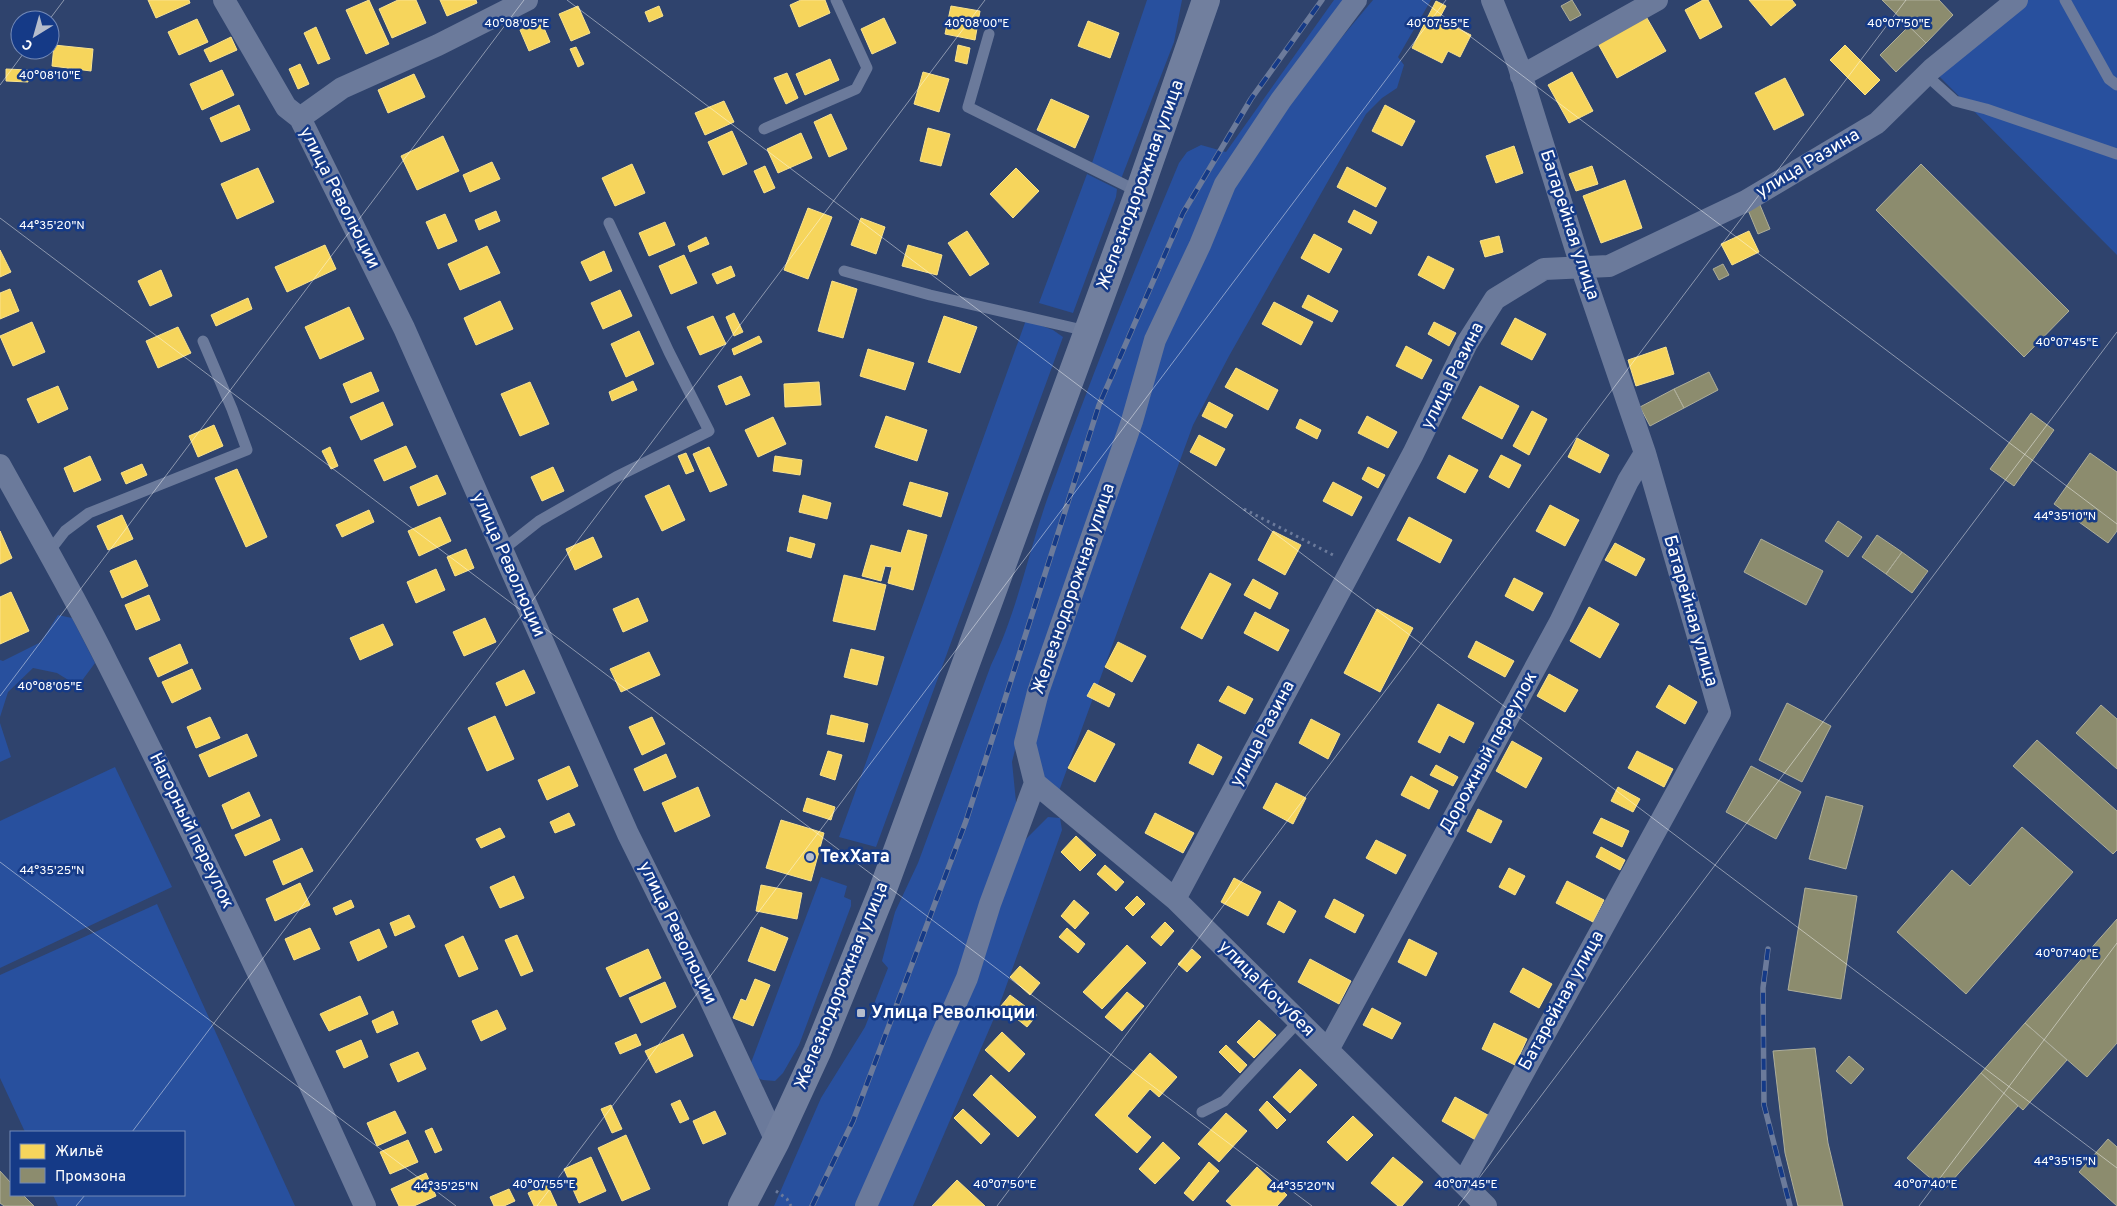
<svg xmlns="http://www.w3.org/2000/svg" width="2117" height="1206" font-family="Overpass,sans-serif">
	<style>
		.green { fill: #28509e }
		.homes { fill: #f6d55c; stroke: #f9e28d }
		.industry { fill: #8c8c6e; stroke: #aeae9a }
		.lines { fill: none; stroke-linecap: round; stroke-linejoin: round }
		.path { stroke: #6b7a9b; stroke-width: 3; stroke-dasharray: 2.5 4; stroke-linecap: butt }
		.lane { stroke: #6b7a9b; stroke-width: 11 }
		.street { stroke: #6b7a9b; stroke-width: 22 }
		.secondary { stroke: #717f9e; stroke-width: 28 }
		.rail-casing { stroke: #6c7b9b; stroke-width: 5.5 }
		.rail { stroke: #153a87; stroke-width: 4; stroke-dasharray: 11; stroke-linecap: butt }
		.ticks { fill: none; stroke: #fff; stroke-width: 1; stroke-opacity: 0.45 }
		.poi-dot { fill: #b6bdcc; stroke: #153a87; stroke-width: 2 }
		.labels { text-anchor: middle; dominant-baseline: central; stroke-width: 5; stroke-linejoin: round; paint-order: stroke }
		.street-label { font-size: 18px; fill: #fff; stroke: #153a87 }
		.poi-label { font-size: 18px; font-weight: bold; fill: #fff; stroke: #153a87; text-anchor: start }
		.ticks-label { font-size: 12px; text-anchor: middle; fill: #fff; stroke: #153a87; stroke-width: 5; stroke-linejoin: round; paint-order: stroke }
	</style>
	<rect width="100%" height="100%" fill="#2f436d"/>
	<path class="green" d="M1147,0H1182L1174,42L1121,179L1092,163Z
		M1334,0H1349L1224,184L1019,733L1012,762L1017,812L953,995L861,1206H774L821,1098L865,1027L888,968L882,961L895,912L918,863L991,665C1017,613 1029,549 1049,494C1089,382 1133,273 1179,163L1187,152L1201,145L1226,152Z
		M1373,0H1431L1398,57L1404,65L1397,88L1382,98L1366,114L1229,356L1193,425L1059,791L1043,776L1032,745L1151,366L1228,193L1311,74Z
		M2017,0H2117V255L1932,69Z
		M1087,174L1117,189L1116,197L1073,313L1039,303Z
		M1026,320L1053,330L1063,337L876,847L839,837Z
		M58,615L72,618L95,663L78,686L57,673L33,668L8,692L0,717V660L3,661L41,642Z
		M0,723L11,757L0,762Z
		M115,767L172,887L0,968V821Z
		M1048,817L1060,818L1062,830L998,1009L913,1206H873L1021,844Z
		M821,877L847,886L844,897L851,900V906L799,1045L783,1073L775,1081L763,1080L754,1077L749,1068Z
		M157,904L295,1206H58L53,1195H184V1132H25L0,1078V975Z"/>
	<path class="homes" d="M148,0H189L190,3L156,18Z
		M369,0L389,44L366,54L346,10Z
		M398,0H416L426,23L392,38L379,9Z
		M440,0H476L477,3L447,16Z
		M801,0H825L830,13L799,27L790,5Z
		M1703,0H1708L1722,27L1700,39L1685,10Z
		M1749,0H1792L1796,5L1771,26Z
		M1436,1L1446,6L1439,19L1471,35L1460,57L1448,51L1442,63L1412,48Z
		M578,6L590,33L571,41L559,14Z
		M659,6L663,16L649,22L645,12Z
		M951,6L980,11L975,40L945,34Z
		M1644,13L1666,51L1617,78L1596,40Z
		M884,18L896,43L872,54L861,29Z
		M197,19L208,42L179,55L168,32Z
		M541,21L550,42L529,51L520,30Z
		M1088,21L1119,33L1110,58L1078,46Z
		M316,27L330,59L318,64L304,33Z
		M231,37L237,50L210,62L204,50Z
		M54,45L93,49L91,71L52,66Z
		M958,45L970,48L967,64L955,61Z
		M1845,45L1880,80L1865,95L1830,60Z
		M576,47L584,64L578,67L570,49Z
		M830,59L839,80L805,95L796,74Z
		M300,64L309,84L298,89L289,69Z
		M6,69L28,70V82L6,81Z
		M222,70L234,95L202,110L190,84Z
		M923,72L949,79L939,112L914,104Z
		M1572,72L1593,111L1569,123L1548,85Z
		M787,73L798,98L786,104L774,78Z
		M414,74L425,97L388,113L378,90Z
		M1785,78L1804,115L1774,130L1755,93Z
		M1051,99L1089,116L1075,148L1037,130Z
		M724,101L734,122L705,135L695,113Z
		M239,105L250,130L221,142L210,118Z
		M1385,105L1415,121L1402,146L1372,131Z
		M831,114L847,149L829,157L814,122Z
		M928,128L950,134L941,166L920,161Z
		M732,131L747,164L723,175L708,142Z
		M801,133L812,158L778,173L767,149Z
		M443,136L459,171L417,190L401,156Z
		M1514,146L1523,173L1496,183L1486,156Z
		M492,162L500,179L470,192L463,175Z
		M632,164L645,193L615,206L602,178Z
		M765,166L775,188L764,193L754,171Z
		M1592,166L1598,184L1576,191L1569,174Z
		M1347,167L1386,188L1376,207L1337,187Z
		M258,168L274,202L237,219L221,184Z
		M1016,168L1039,191L1013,218L990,194Z
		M1625,180L1642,228L1601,243L1583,196Z
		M808,208L832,217L808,279L784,270Z
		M1354,210L1377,222L1371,234L1348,222Z
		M496,211L500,221L479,230L475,220Z
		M445,214L457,241L438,249L426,222Z
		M861,218L885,227L876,254L851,245Z
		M665,222L675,245L649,256L639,233Z
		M967,231L989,264L970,276L948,243Z
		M1749,231L1759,252L1732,265L1721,244Z
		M1314,234L1342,249L1329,273L1301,258Z
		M1499,236L1503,252L1485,257L1480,241Z
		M706,237L709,244L690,252L688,246Z
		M325,245L336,269L287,292L275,267Z
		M908,245L942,255L937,275L902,266Z
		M487,246L500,273L460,290L448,264Z
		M0,250L11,272L0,277Z
		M604,251L612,271L590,281L581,262Z
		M684,255L697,283L671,294L659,266Z
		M1428,256L1454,269L1444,289L1418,275Z
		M731,266L735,276L717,284L712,274Z
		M161,270L172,296L150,306L138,281Z
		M832,281L857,289L843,338L818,331Z
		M10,289L19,311L0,319V293Z
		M620,290L632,316L603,329L591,303Z
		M1308,295L1338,311L1332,322L1302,307Z
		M248,298L252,309L216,326L211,315Z
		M500,301L513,329L476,345L464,318Z
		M1274,302L1313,322L1301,345L1262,324Z
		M349,307L364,339L320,359L305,327Z
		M734,313L743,332L734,336L726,317Z
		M713,316L726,344L700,355L687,327Z
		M944,316L977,327L960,373L928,362Z
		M1515,318L1546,334L1532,360L1501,344Z
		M32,322L45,352L13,366L0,336Z
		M1434,322L1456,333L1449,346L1428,334Z
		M178,327L191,353L158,368L146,341Z
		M639,331L654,364L626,377L611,344Z
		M759,336L762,342L734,355L732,349Z
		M1406,346L1432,360L1422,379L1396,366Z
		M1666,347L1674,374L1636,386L1628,360Z
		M868,349L914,363L905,390L860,376Z
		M1236,368L1278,390L1268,410L1225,387Z
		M371,372L379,391L351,403L343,384Z
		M741,376L750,395L726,405L718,386Z
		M633,381L637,390L612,401L609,392Z
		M530,382L549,424L520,436L501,394Z
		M819,382L821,405L785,407L784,384Z
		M58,386L68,409L38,423L27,399Z
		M1480,386L1519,406L1502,439L1462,418Z
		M383,402L393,425L361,440L350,417Z
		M1209,402L1233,415L1226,428L1202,416Z
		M1532,411L1547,419L1529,455L1513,446Z
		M886,416L927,430L917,461L875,447Z
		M1367,416L1397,432L1388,448L1358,433Z
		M773,417L786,444L758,457L745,430Z
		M1300,419L1321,430L1317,439L1296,428Z
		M214,425L223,446L198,457L189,436Z
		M1199,435L1225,449L1216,466L1190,452Z
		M1577,438L1609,455L1600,473L1568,457Z
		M406,446L416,467L384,481L374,460Z
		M330,447L338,466L331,469L322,451Z
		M709,447L727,485L710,492L693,454Z
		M686,453L694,471L686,474L678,456Z
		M1449,455L1478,470L1465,493L1437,478Z
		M1501,455L1521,465L1509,488L1489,477Z
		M90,456L101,480L74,492L64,468Z
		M775,456L802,460L800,475L773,471Z
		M142,464L147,475L126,484L121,473Z
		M553,467L564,491L542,501L531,477Z
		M1368,467L1385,475L1378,488L1362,479Z
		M237,469L267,537L246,547L215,478Z
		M437,475L446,494L418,506L410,487Z
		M910,482L948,493L941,517L903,505Z
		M1333,482L1362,497L1352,516L1323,501Z
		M669,485L685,520L662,531L645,496Z
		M803,495L831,503L827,519L799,512Z
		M1550,505L1579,520L1565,546L1536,531Z
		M369,510L374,522L342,537L336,525Z
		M122,515L133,539L108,550L97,526Z
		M440,517L451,541L419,556L408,531Z
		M1409,517L1452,540L1440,563L1397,540Z
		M908,530L927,535L913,590L888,583L892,567L885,566L881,581L862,576L871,545L901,553Z
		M0,531L12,558L0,564Z
		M1273,531L1301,545L1285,575L1258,560Z
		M593,537L602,557L575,570L566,549Z
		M790,537L815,544L811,558L787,551Z
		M1615,543L1645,559L1636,576L1605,560Z
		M466,549L474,568L455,576L447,557Z
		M136,560L148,586L122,598L110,571Z
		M436,569L445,590L416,603L407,582Z
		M1210,573L1231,584L1202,639L1181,628Z
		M844,575L886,585L875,630L833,621Z
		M1514,578L1543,593L1533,611L1505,596Z
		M1253,579L1278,593L1270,609L1244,595Z
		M11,592L29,631L0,644V597Z
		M149,595L160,620L136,630L125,605Z
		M638,598L648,621L623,632L613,609Z
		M1589,607L1619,624L1600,658L1570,641Z
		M1377,609L1413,628L1380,692L1344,673Z
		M1255,612L1289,630L1278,651L1244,633Z
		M485,618L496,642L464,656L453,632Z
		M383,624L393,645L360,660L350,638Z
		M1476,641L1514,661L1505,677L1468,657Z
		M1118,642L1146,656L1132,682L1105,667Z
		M180,644L188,663L158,677L149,658Z
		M851,649L884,657L877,685L844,677Z
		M649,652L660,675L621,692L610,669Z
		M192,669L201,689L172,703L162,682Z
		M524,670L535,693L506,706L496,683Z
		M1549,674L1578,690L1565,712L1537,696Z
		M1094,683L1115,694L1109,707L1087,696Z
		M1669,685L1697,702L1685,724L1656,707Z
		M1228,686L1253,699L1245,714L1219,701Z
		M1438,704L1474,723L1464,743L1449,735L1440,753L1418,742Z
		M831,715L868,724L864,742L827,734Z
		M495,716L514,759L487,771L468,728Z
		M210,717L220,738L196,748L187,727Z
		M652,717L665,744L642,755L629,727Z
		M1311,719L1340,734L1328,759L1299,743Z
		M1088,730L1115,744L1095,782L1068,768Z
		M247,734L257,756L209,777L199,755Z
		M1512,741L1542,758L1526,788L1496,771Z
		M1198,744L1222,757L1213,775L1189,763Z
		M828,751L842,755L835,780L820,775Z
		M1637,751L1673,769L1664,787L1628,768Z
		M666,754L676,777L644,791L634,769Z
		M1436,765L1458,777L1453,786L1430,775Z
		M569,766L578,786L547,800L538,780Z
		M1411,776L1438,791L1429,809L1401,795Z
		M1276,783L1306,798L1293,824L1263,808Z
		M698,787L710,816L675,832L662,803Z
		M1618,787L1640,799L1633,812L1611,801Z
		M249,792L260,816L232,829L222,805Z
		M807,798L835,807L831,820L803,811Z
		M1478,809L1502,821L1491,843L1467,831Z
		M569,813L575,825L555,833L550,822Z
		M1155,813L1194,833L1183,853L1145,833Z
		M1601,818L1629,831L1622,847L1593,833Z
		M271,819L280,840L245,856L235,835Z
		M781,820L824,833L811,881L766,868Z
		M500,828L505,837L481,848L476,839Z
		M1076,836L1096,855L1080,871L1061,852Z
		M1376,840L1406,855L1396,874L1366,858Z
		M1601,847L1625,860L1620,870L1596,857Z
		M302,848L313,871L283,885L273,861Z
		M1105,865L1124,882L1116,891L1097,874Z
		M1509,868L1525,876L1515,895L1499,887Z
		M514,876L524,898L500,908L490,887Z
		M1234,878L1261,892L1248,916L1221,902Z
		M1567,881L1604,900L1593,922L1556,903Z
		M300,883L310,905L275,921L266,899Z
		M761,885L802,893L797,919L756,911Z
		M1137,896L1145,904L1133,916L1125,908Z
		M1334,899L1364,915L1355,933L1325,917Z
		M351,900L354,907L336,915L333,908Z
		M1074,900L1089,913L1075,929L1061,916Z
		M1279,901L1296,911L1284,933L1267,924Z
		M409,915L415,927L395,936L390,923Z
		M1165,922L1174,931L1161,946L1151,937Z
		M761,927L788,938L775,971L748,961Z
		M310,928L320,949L294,960L285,939Z
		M1067,928L1085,944L1078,953L1059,937Z
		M379,929L387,947L358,961L350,942Z
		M517,935L533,971L521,976L505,940Z
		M463,936L478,969L459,977L445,945Z
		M1409,939L1437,953L1426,976L1398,962Z
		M1127,945L1146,963L1102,1009L1083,992Z
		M648,949L661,978L620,997L606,968Z
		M1192,949L1201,957L1187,972L1178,964Z
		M1310,959L1351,981L1339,1004L1298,982Z
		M1020,966L1040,983L1030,995L1010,977Z
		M1523,968L1552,984L1539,1008L1510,992Z
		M755,979L770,985L753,1026L733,1018L741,999L746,1001Z
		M665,982L676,1007L641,1023L629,998Z
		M1127,992L1144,1006L1122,1031L1105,1017Z
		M1010,995L1037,1015L1027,1027L1001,1006Z
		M360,996L368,1014L329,1031L320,1014Z
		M1372,1008L1401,1023L1392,1039L1363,1025Z
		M497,1010L506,1029L481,1041L472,1021Z
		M393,1011L398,1024L377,1033L372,1021Z
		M1259,1020L1276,1035L1254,1058L1237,1042Z
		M1494,1023L1527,1039L1515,1065L1482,1049Z
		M1002,1032L1025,1054L1009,1072L985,1050Z
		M636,1034L641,1045L620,1054L615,1043Z
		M683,1034L693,1056L656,1073L645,1051Z
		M361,1040L368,1057L344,1068L336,1051Z
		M1226,1045L1247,1065L1240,1073L1219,1052Z
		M418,1052L426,1069L398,1082L390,1064Z
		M1150,1053L1177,1077L1159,1097L1150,1089L1127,1116L1151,1137L1137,1153L1095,1115Z
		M1300,1069L1317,1085L1290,1113L1273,1097Z
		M991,1075L1036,1117L1018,1137L973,1095Z
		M1455,1097L1495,1119L1481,1143L1442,1121Z
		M680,1100L689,1119L680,1123L671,1104Z
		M1267,1101L1286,1120L1277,1129L1259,1110Z
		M611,1105L622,1129L612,1133L601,1109Z
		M963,1109L990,1134L981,1144L954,1118Z
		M395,1111L406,1133L377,1146L367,1123Z
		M715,1111L726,1134L703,1144L693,1121Z
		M1226,1113L1247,1131L1219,1162L1198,1144Z
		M1353,1116L1373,1135L1347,1161L1327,1142Z
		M432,1128L442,1150L435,1153L425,1131Z
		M626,1135L650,1189L622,1201L598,1148Z
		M408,1140L418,1162L390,1174L380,1152Z
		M1163,1142L1180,1158L1155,1184L1139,1169Z
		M591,1157L606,1191L579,1203L564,1169Z
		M1393,1157L1423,1182L1402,1206H1398L1371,1183Z
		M1209,1162L1219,1171L1193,1201L1184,1193Z
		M1257,1167L1287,1195L1277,1206H1232L1226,1201Z
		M426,1173L436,1196L414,1206H399L391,1189Z
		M957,1180L985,1206H932Z
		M547,1184L557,1206H534L528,1193Z
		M509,1189L515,1201L504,1206H494L490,1197Z"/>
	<path class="industry" d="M1572,0L1581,15L1570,21L1561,6Z
		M1882,0H1939L1953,15L1926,43Z
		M1909,26L1926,43L1896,72L1880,55Z
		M1921,164L2069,311L2024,357L1876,210Z
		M1760,205L1770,229L1758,234L1748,210Z
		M1723,264L1729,275L1719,280L1713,269Z
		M1709,372L1718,390L1684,408L1674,389Z
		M1674,389L1684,408L1650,426L1640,407Z
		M2031,413L2054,430L2014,486L1990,469Z
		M2090,453L2117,472V531L2108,543L2054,504Z
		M1838,521L1862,537L1848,557L1825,541Z
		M1877,535L1902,552L1886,574L1862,557Z
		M1761,539L1823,571L1806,605L1744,572Z
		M1902,552L1928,571L1912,593L1886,574Z
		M1787,703L1831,726L1802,782L1759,760Z
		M2101,705L2117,719V769L2076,733Z
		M2037,740L2117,811V850L2113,854L2013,766Z
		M1751,766L1801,792L1776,839L1726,812Z
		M1826,796L1863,806L1846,869L1809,859Z
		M2022,827L2073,872L1966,994L1897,932L1952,870L1970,886Z
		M1805,888L1857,896L1841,999L1788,990Z
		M2117,919V1043L2087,1077L2025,1023Z
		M2025,1023L2067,1060L2023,1110L1981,1073Z
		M1815,1048L1828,1143L1843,1206H1798L1785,1153L1773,1051Z
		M1849,1056L1864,1069L1851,1084L1836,1071Z
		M1981,1073L2018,1106L1944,1190L1907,1158Z
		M2108,1139L2117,1147V1206L2079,1172Z
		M0,1171L11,1183V1195H23L34,1206H4L0,1203Z"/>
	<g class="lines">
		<path class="path" d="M1244,509L1335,556
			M776,1191L787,1199L791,1206"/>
		<path class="lane" d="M2065,0L2109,79L2117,85
			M989,34L968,107L1139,192
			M1926,75L1955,101L1986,109L2117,154
			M764,129L856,89L867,68L836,0
			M844,271L930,295L1087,331
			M501,551L539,521L616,477L709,431L669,352L609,223
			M48,553L65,531L89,513L247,450L232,409L203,341
			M1202,1112L1224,1101L1299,1021"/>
		<path class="street" d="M224,0L286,107L300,118L404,328L628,834L709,997L776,1141
			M1521,76L1657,0
			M300,118L342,88L438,45L527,0
			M0,465C36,530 74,595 107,662C198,841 282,1023 365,1206
			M1035,783L1175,899L1486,1206
			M1175,899L1413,454L1467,343L1495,299L1544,269L1609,266L1746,201L1877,123L1932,69L2017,0
			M1328,1050L1560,622L1628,481L1645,453
			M1463,1183L1720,713L1645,453L1581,266L1518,64L1492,0
			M866,1206L967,978L990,904L1035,783L1025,743L1038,692L1132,421L1155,340L1200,245L1225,184L1281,100L1356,0"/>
		<path class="secondary" d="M742,1206L776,1141L817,1052L882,892L1139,192L1206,0"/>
		<g class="rail-casing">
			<path id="rail" d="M1768,949L1763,988L1764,1105L1790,1206
				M812,1206L853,1121L966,821L1099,405L1183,213L1251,99L1322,0"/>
		</g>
		<use href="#rail" class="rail"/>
	</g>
	<path class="ticks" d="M567,0L2117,1168M1422,0L2117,524M49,20L64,0M0,85L26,50M0,218L1312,1206M0,696L524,0M0,862L456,1206M132,1132L985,0M76,1206L85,1195M537,1206L1446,0M997,1206L1906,0M1458,1206L2117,332M1919,1206L2117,943"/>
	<g class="poi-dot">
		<circle cx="810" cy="857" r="5"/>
		<rect x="856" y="1008" width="10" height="10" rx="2.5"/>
	</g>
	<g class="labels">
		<g class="street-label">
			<text transform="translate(1808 164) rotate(-31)">улица Разина</text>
			<text transform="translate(1141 185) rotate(-70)">Железнодорожная улица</text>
			<text transform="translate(339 198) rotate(63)">улица Революции</text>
			<text transform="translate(1569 225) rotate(72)">Батарейная улица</text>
			<text transform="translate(1453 376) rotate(-63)">улица Разина</text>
			<text transform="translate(508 565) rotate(66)">улица Революции</text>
			<text transform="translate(1074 589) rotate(-71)">Железнодорожная улица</text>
			<text transform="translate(1690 611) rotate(74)">Батарейная улица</text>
			<text transform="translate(1263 734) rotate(-62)">улица Разина</text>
			<text transform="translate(1489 753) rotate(-61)">Дорожный переулок</text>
			<text transform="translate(191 831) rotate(64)">Нагорный переулок</text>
			<text transform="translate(677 933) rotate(64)">улица Революции</text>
			<text transform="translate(842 986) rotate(-68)">Железнодорожная улица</text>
			<text transform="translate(1266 989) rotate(45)">улица Кочубея</text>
			<text transform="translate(1562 1001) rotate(-61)">Батарейная улица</text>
		</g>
		<g class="poi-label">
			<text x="820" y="857">ТехХата</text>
			<text x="871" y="1013">Улица Революции</text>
		</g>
	</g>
	<g class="ticks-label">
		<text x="517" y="27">40°08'05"E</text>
		<text x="977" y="27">40°08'00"E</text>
		<text x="1438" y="27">40°07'55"E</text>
		<text x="1899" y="27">40°07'50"E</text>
		<text x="50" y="79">40°08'10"E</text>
		<text x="52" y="229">44°35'20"N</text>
		<text x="2067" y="346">40°07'45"E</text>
		<text x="2065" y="520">44°35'10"N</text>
		<text x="50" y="690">40°08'05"E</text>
		<text x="52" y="874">44°35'25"N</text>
		<text x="2067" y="957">40°07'40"E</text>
		<text x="2065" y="1165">44°35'15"N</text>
		<text x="544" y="1188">40°07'55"E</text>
		<text x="1005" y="1188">40°07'50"E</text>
		<text x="1466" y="1188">40°07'45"E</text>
		<text x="1926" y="1188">40°07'40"E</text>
		<text x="446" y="1190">44°35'25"N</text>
		<text x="1302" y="1190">44°35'20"N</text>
	</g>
	<rect x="10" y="1131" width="175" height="65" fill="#153a87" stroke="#7389b7"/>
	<rect x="20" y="1144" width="25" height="15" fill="#f6d55c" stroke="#7389b7"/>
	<text x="55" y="1156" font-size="15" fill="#ffffff">Жильё</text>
	<rect x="20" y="1168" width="25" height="15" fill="#8c8c6e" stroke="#7389b7"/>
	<text x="55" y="1181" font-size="15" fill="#ffffff">Промзона</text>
	<g transform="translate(35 35) rotate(217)"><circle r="24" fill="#153a87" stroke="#7389b7"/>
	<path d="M0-4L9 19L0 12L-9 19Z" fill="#b6bdcc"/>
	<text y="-8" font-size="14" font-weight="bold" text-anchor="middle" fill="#ffffff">С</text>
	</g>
</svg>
